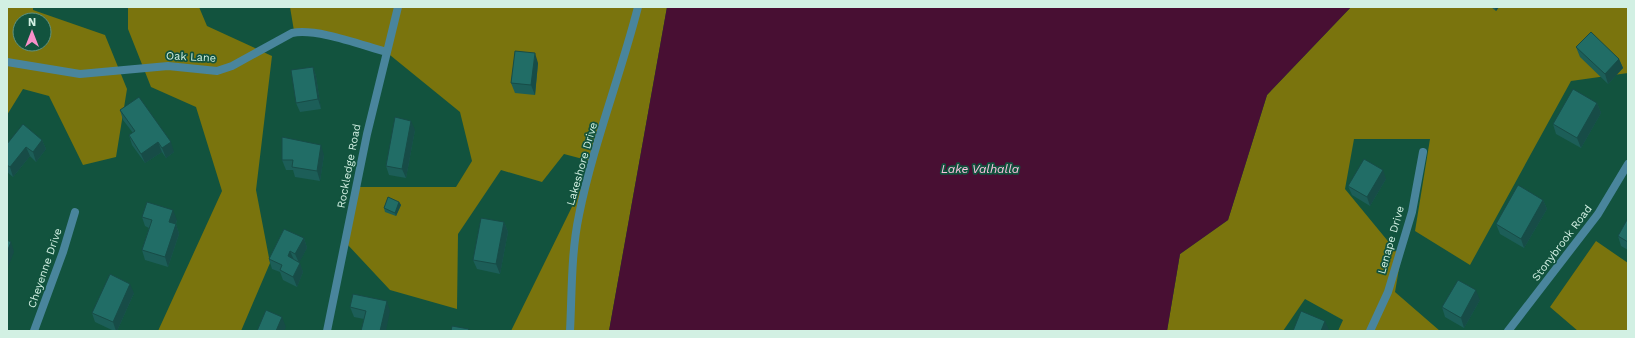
<svg xmlns="http://www.w3.org/2000/svg" width="1635" height="338" font-family="'Work Sans',sans-serif">
	<style>
		.green { fill: #7a740d; fill-rule: evenodd }
		.water { fill: #480f33 }
		.lines { fill: none; stroke-linecap: round; stroke-linejoin: round }
		.minor { stroke: #49859c; stroke-width: 8 }
		.wall { fill: #1c5e58 }
		.shaded-wall { fill: #174c47 }
		.building { fill: #216d66; stroke: #174c47 }
		.labels { text-anchor: middle; dominant-baseline: central; stroke-width: 3.5; stroke-linejoin: round; paint-order: stroke }
		.street-label { font-size: 11px; fill: #d2f0e3; stroke: #12533e }
		.water-label { font-size: 12px; font-style: italic; fill: #fbc1df; stroke: #12533e }
	</style>
	<rect width="100%" height="100%" fill="#12533e"/>
	<path class="green" d="M7,7H33V10L105,35L127,89L116,157L83,165L49,96L23,89L7,115ZM20,20H44V44H20Z
		M128,7H199L207,26L272,56L256,190L270,263L241,331H158L222,191L196,107L151,87L128,29Z
		M290,7H667L609,331H511L594,162L564,154L542,182L501,170L458,234L457,309L390,290L347,244L358,187H456L472,161L460,112L385,51L294,31Z
		M1351,7H1628V73L1571,81L1470,265L1415,231L1430,139H1354L1345,189L1401,257L1395,292L1440,331H1338L1343,320L1305,299L1283,331H1167L1180,254L1228,220L1267,95Z
		M1596,241L1628,263V331H1578L1550,307Z"/>
	<path class="water" d="M667,7H1351L1267,95L1228,220L1180,254L1167,331H609Z"/>
	<g class="lines">
		<path class="minor" d="M7,62L80,74L168,66L217,71L232,66L292,33C317,28 361,45 387,52
			M34,331L63,252L75,212
			M327,331L367,134L398,7
			M570,331C572,293 571,253 579,215C593,145 620,77 638,7
			M1370,331L1388,292L1412,212L1423,152
			M1508,331L1598,214L1628,164"/>
	</g>
	<path class="wall" d="M51,7H74V8H52Z
		M1491,7H1499L1496,11Z
		M1576,47L1619,59L1623,68L1608,84L1580,57Z
		M538,63L535,95L515,93L511,83Z
		M313,67L316,76L321,109L300,112L296,103Z
		M1597,103L1601,113L1581,148L1556,134L1553,124Z
		M120,110L174,152L166,158L162,152L145,163L132,145L129,135L133,133L123,120Z
		M415,130L406,178L389,175L386,166Z
		M42,140L46,149L36,162L30,156L13,177L7,172V144Z
		M324,155L320,181L295,177L293,170H286L282,160Z
		M1386,179L1370,206L1352,195L1348,186Z
		M1543,200L1547,209L1524,248L1500,234L1496,224Z
		M399,202L401,205L396,216L385,212L384,208Z
		M142,217L177,220L176,224L179,234L168,267L145,260L142,250L149,228L145,226Z
		M1628,218V250L1621,246L1618,236Z
		M504,222L508,232L500,274L477,269L473,260Z
		M304,238L307,248L299,262L303,272L297,287L283,280L280,272L272,269L269,259Z
		M134,293L117,331H114L95,322L92,313Z
		M1480,300L1464,328L1445,317L1442,307Z
		M350,307L390,311L364,319L354,317Z"/>
	<path class="shaded-wall" d="M1495,7H1499L1496,11Z
		M535,53L538,63L535,95L531,85Z
		M1619,59L1623,68L1608,84L1605,74Z
		M313,67L316,76L321,109L318,99Z
		M1597,103L1601,113L1581,148L1577,138Z
		M411,121L415,130L406,178L402,169Z
		M42,140L46,149L36,162L33,152Z
		M158,142L162,152L145,163L141,154Z
		M171,142L174,152L166,158L162,148Z
		M321,145L324,155L320,181L317,171Z
		M26,147L30,156L13,177L10,167Z
		M1383,170L1386,179L1370,206L1367,197Z
		M1543,200L1547,209L1524,248L1521,239Z
		M399,202L401,205L396,216L395,213Z
		M173,210L177,220L173,232L169,222Z
		M504,222L508,232L500,274L496,264Z
		M176,224L179,234L168,267L165,257Z
		M304,238L307,248L299,263L295,254Z
		M11,242L14,252L7,270V252Z
		M290,251L294,260L288,256Z
		M300,263L303,272L297,287L293,277Z
		M130,284L134,293L117,331H116L113,322Z
		M1476,290L1480,300L1464,328L1461,318Z
		M387,301L390,311L386,331H380Z
		M282,317L286,327L284,331H276Z
		M1325,321L1329,330L1328,331H1321Z"/>
	<path class="building" d="M1591,32L1619,59L1605,74L1576,47Z
		M515,51L535,53L531,85L511,83Z
		M313,67L318,99L296,103L291,70Z
		M1573,89L1597,103L1577,138L1553,124Z
		M139,97L171,142L162,148L158,142L141,154L129,135L135,131L120,110Z
		M395,117L411,121L402,169L386,166Z
		M23,124L42,140L33,152L26,147L10,167L7,165V144Z
		M282,137L321,145L317,171L292,167L293,160H282Z
		M1364,159L1383,170L1367,197L1348,186Z
		M1518,185L1543,200L1521,239L1496,224Z
		M388,197L399,202L395,213L384,208Z
		M147,202L173,210L169,222L176,224L165,257L142,250L152,220L142,217Z
		M481,218L504,222L496,264L473,260Z
		M1628,218V242L1618,236Z
		M284,229L304,238L295,254L290,251L288,256L300,263L293,277L280,270L282,265L269,259Z
		M7,240L11,242L7,252Z
		M110,274L130,284L113,322L92,313Z
		M1458,280L1476,290L1461,318L1442,307Z
		M353,294L387,301L380,331H361L366,311L350,307Z
		M266,310L282,317L276,331H257Z
		M1301,311L1325,321L1321,331H1293Z
		M452,326L469,329L468,331H451Z"/>
	<g class="labels">
		<g class="street-label">
			<text transform="translate(191 57) rotate(3)">Oak Lane</text>
			<text transform="translate(582 164) rotate(-74)">Lakeshore Drive</text>
			<text transform="translate(349 166) rotate(-79)">Rockledge Road</text>
			<text transform="translate(1391 240) rotate(-74)">Lenape Drive</text>
			<text transform="translate(1562 243) rotate(-53)">Stonybrook Road</text>
			<text transform="translate(45 268) rotate(-71)">Cheyenne Drive</text>
		</g>
		<g class="water-label">
			<text x="980" y="169">Lake Valhalla</text>
		</g>
	</g>
	<rect width="1635" height="338" fill="none" stroke="#d2f0e3" stroke-width="16"/>
	<g transform="translate(32 32)"><circle r="19" fill="#12533e" stroke="#5f9280"/>
	<path d="M0-3L7 15L0 10L-7 15Z" fill="#f990ca"/>
	<text y="-6" font-size="11" font-weight="bold" text-anchor="middle" fill="#d2f0e3">N</text>
	</g>
</svg>
